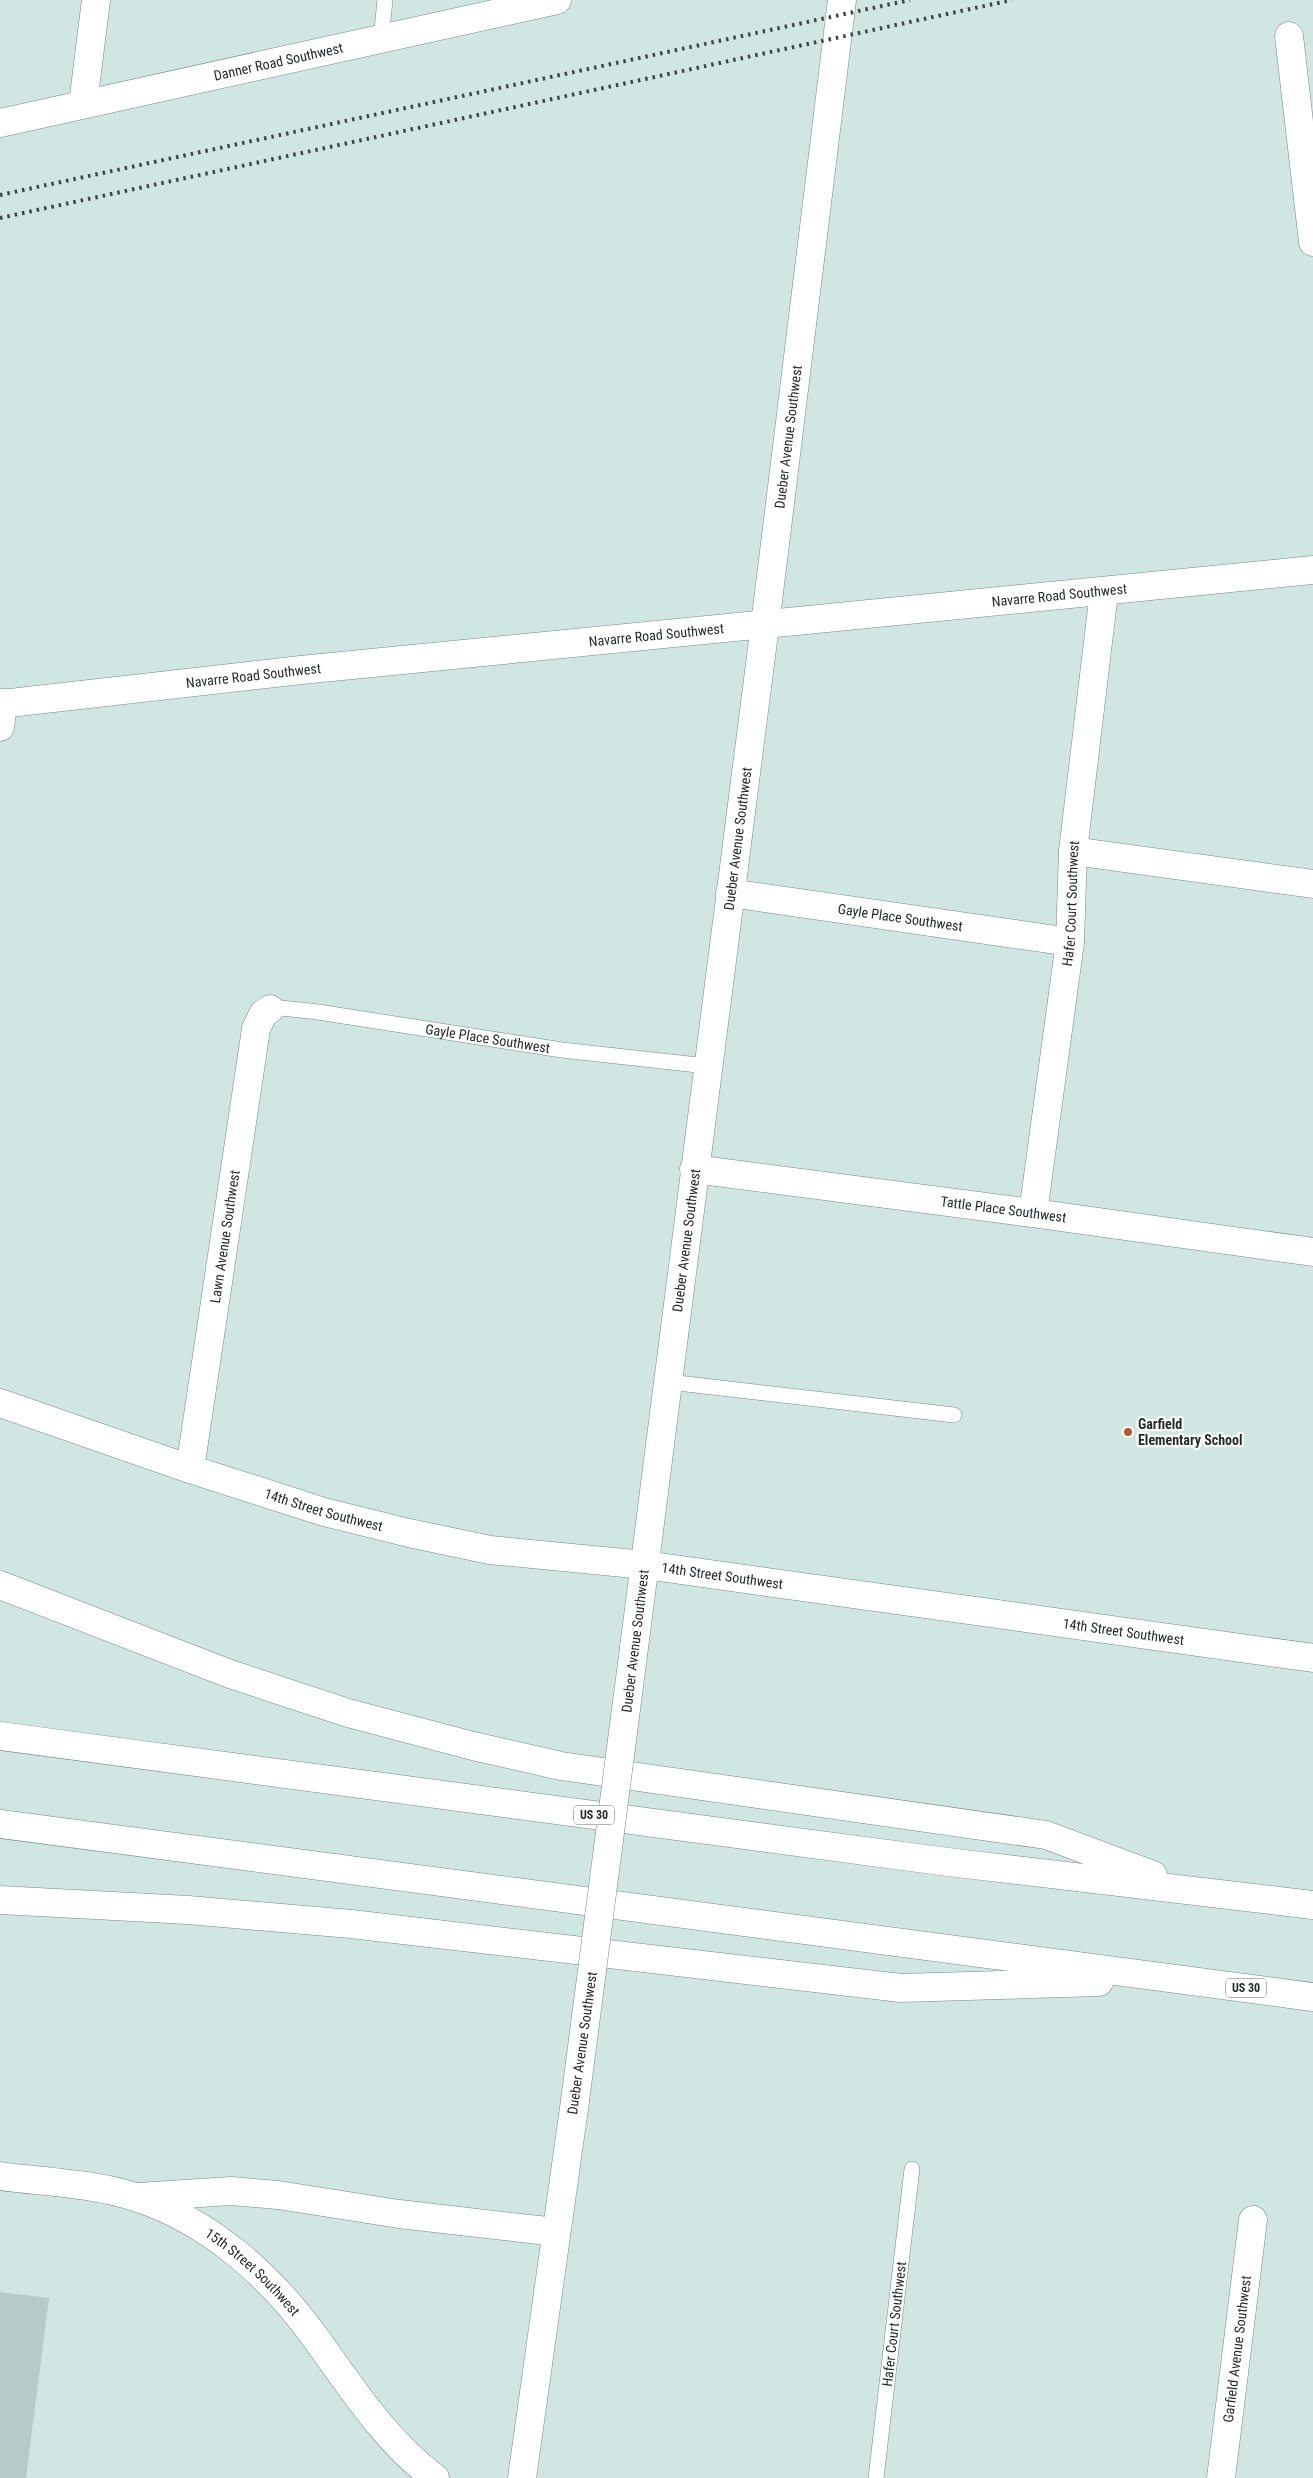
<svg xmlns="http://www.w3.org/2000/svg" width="1313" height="2478" font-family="'Roboto Condensed',sans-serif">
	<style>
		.building { fill: #b6cbc8 }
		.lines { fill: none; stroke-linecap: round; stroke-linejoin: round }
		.lane-casing { stroke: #758986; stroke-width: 16 }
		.street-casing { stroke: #758986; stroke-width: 29 }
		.secondary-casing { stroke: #758986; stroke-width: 29 }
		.highway-casing { stroke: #758986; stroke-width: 29 }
		.lane { stroke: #fff; stroke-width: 15 }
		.street { stroke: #fff; stroke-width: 28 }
		.secondary { stroke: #fff; stroke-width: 28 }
		.highway { stroke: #fff; stroke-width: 28 }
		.rail { stroke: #3c4645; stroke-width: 4; stroke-dasharray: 2.5 5; stroke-linecap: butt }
		.secondary-bridge-casing { stroke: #758986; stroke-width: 29; stroke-linecap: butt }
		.secondary-bridge { stroke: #fff; stroke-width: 28 }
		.poi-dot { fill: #bf582c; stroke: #fff; stroke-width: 2 }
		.labels { text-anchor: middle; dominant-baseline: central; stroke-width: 4.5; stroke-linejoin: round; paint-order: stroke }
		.shield { fill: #fff; stroke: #666b6b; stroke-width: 1 }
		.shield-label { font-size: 12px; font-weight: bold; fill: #242c2b }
		.street-label { font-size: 14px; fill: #242c2b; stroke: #fff }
		.poi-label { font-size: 14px; font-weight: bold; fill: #242c2b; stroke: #fff; text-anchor: start }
	</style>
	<rect width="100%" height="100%" fill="#d0e6e3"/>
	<path class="building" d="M0,2292L49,2298L26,2478H0Z"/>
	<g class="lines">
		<g class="lane-casing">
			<g id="lane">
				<path d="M381,39L385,0"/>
				<path id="s1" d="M270,1009L281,1008L318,1012L562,1050L707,1066"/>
				<path d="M669,1382L954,1415"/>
				<path id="s2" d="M876,2478L912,2169"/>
			</g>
		</g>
		<g class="street-casing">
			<g id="street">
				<path d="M1289,36L1313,242"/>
				<path d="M83,104L96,0"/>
				<path id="s3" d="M0,123L557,0"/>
				<path d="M0,727L3,703"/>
				<path d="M1073,851L1313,884"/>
				<path id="s4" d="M730,893L1070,942"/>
				<path id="s5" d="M694,1169L1033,1213L1313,1252"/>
				<path id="s6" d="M1033,1213L1070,942L1073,851L1104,592"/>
				<path id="s7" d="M0,1403L190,1469L324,1512L409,1533L490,1550L645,1565L1313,1658"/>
				<path id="s8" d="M190,1469L256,1029L263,1014L270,1009"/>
				<path id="s9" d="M1221,2478L1253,2220"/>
			</g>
		</g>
		<g class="secondary-casing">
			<g id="secondary">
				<path id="s10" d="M0,704L301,670L1313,570"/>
				<path id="s11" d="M634,1648L765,625L842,0"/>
				<path id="s12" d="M0,2176C44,2182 92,2183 135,2197C210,2221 272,2277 317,2340C352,2388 386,2442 435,2478"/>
				<path d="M138,2197L231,2191L278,2195L399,2214L556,2232"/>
				<path d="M522,2478L575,2101"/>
			</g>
		</g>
		<g class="highway-casing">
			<path id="highway" d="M0,1585L230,1674L348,1713L473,1746L561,1766L1046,1835L1153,1875
				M0,1736L948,1862L1313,1905
				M0,1824L1313,1997
				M0,1900L188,1910L351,1924L901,1988L1099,1982"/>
		</g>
		<use href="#lane" class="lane"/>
		<use href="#street" class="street"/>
		<use href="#secondary" class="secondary"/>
		<use href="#highway" class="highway"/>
		<path class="rail" d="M0,195L910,0
			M0,218L1012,0"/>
		<g class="secondary-bridge-casing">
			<path id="secondary-bridge" d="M575,2101L634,1648"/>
		</g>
		<use href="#secondary-bridge" class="secondary-bridge"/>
	</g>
	<circle class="poi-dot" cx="1128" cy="1432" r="5"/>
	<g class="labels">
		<g class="shield">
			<rect x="574" y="1805.5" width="40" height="19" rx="4"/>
			<rect x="1226" y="1978.5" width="40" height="19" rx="4"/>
		</g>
		<g class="shield-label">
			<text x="594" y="1815">US 30</text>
			<text x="1246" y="1988">US 30</text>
		</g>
		<g class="street-label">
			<text stroke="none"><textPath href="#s3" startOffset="285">Danner Road Southwest</textPath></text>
			<text stroke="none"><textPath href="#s11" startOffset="1221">Dueber Avenue Southwest</textPath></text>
			<text stroke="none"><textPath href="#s10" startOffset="1065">Navarre Road Southwest</textPath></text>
			<text stroke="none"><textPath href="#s10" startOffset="660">Navarre Road Southwest</textPath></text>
			<text stroke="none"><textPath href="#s10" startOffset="255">Navarre Road Southwest</textPath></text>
			<text stroke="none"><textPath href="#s11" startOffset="816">Dueber Avenue Southwest</textPath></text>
			<text stroke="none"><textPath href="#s6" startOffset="312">Hafer Court Southwest</textPath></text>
			<text stroke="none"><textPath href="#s4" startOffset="172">Gayle Place Southwest</textPath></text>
			<text stroke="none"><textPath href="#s1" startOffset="220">Gayle Place Southwest</textPath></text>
			<text stroke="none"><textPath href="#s5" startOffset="312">Tattle Place Southwest</textPath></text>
			<text stroke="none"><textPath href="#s8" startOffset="235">Lawn Avenue Southwest</textPath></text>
			<text stroke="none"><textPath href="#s11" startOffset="411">Dueber Avenue Southwest</textPath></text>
			<text stroke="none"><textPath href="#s7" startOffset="341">14th Street Southwest</textPath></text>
			<text stroke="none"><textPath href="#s7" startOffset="746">14th Street Southwest</textPath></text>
			<text stroke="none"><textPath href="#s7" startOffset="1151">14th Street Southwest</textPath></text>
			<text transform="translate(635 1641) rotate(-83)">Dueber Avenue Southwest</text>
			<text transform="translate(582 2043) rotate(-82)">Dueber Avenue Southwest</text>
			<text stroke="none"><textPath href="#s12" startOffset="278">15th Street Southwest</textPath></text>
			<text stroke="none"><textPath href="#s2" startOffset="155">Hafer Court Southwest</textPath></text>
			<text stroke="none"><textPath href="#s9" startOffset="130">Garfield Avenue Southwest</textPath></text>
		</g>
		<g class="poi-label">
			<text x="1138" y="1424">Garfield<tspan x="1138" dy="16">Elementary School</tspan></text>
		</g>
	</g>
</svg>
